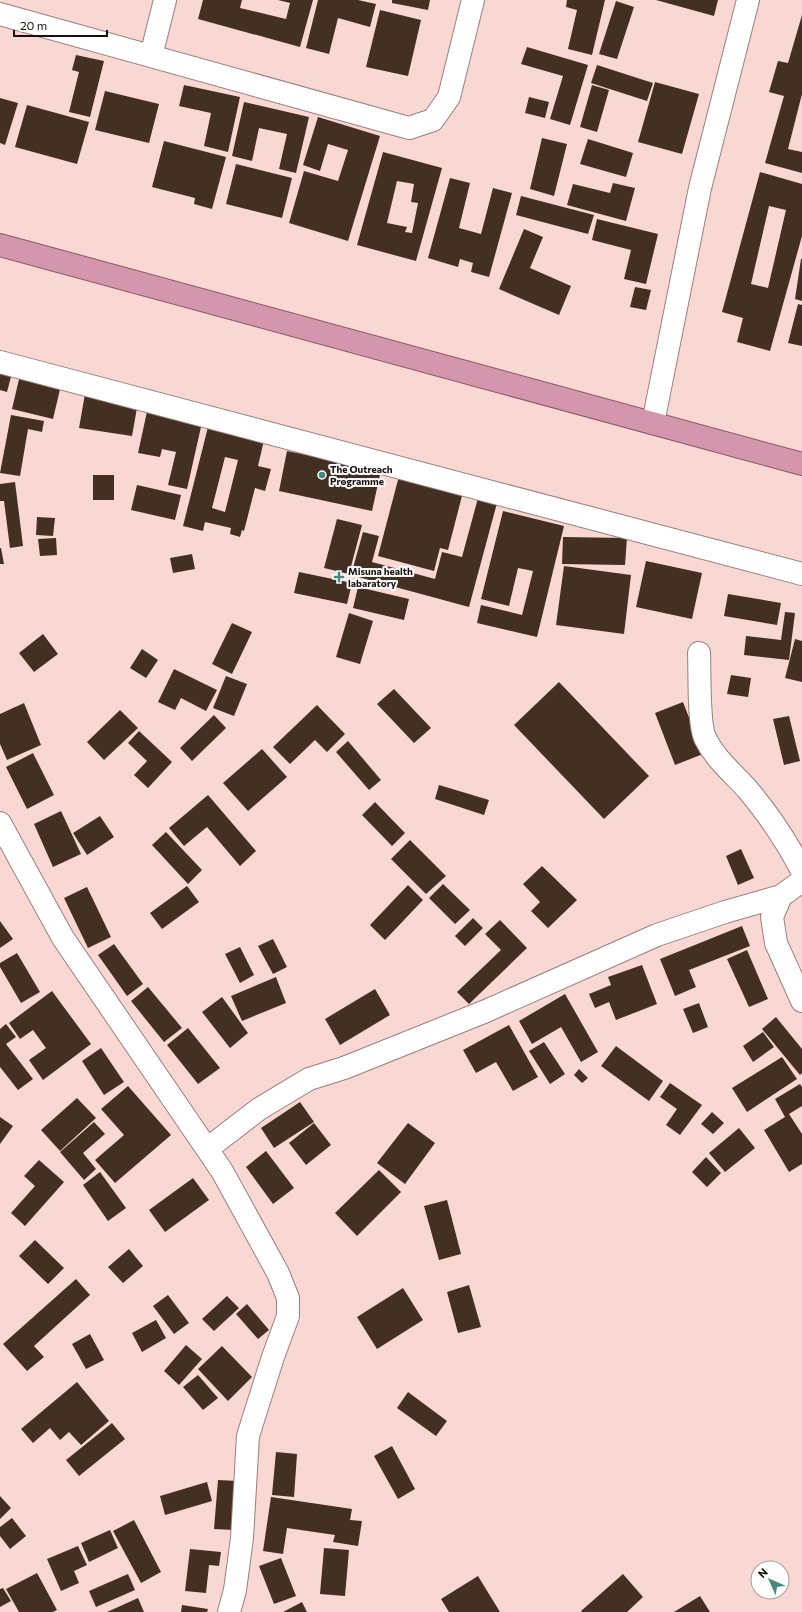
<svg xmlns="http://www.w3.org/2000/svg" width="802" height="1612" font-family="Commissioner,sans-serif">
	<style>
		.building { fill: #433022; fill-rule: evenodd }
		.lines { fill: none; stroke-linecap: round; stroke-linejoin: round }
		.minor-casing { stroke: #9b7e79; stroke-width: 24 }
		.trunk-casing { stroke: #8b5667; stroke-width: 24 }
		.minor { stroke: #fff; stroke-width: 22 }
		.trunk { stroke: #d496ac; stroke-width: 22 }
		.poi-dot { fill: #468a7f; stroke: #fff; stroke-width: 1.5 }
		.labels { text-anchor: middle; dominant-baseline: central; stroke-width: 4; stroke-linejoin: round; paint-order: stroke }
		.poi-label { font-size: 10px; font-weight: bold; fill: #190e0d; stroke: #fff; text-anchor: start }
	</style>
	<rect width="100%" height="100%" fill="#f9d8d3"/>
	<path class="building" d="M203,0H242L240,8L286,19L290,3L278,0H313L300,47L198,19Z
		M318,0H358L376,4L370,27L338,18L329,54L306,48Z
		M392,0H430L428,10L392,3Z
		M567,0H605L592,55L568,49L577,10L566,7Z
		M656,0H718L714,16Z
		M616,1L634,7L617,59L599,54Z
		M380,10L421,20L408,76L366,67Z
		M802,15V94L788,149L802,152V173L765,163L784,96L769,92L778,61L788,63Z
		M527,47L588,65L570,125L550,119L563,76L521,64Z
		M76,55L104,61L90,117L69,112L79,72L72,70Z
		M597,65L653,83L647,101L591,83Z
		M655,82L699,94L682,154L638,142Z
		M184,85L240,97L228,152L204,146L211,113L179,106Z
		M592,85L609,90L597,132L580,127Z
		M105,91L159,104L149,143L95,130Z
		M529,97L549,102L545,118L525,113Z
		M0,98L18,103L5,145L0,143Z
		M244,102L309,117L296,173L279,169L287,134L259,128L252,161L232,156Z
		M27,105L89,122L77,164L15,147Z
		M318,117L380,136L348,241L289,223L304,171L338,181L348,150L328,144L320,171L303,165Z
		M542,138L567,144L554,196L530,189Z
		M588,139L633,153L626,177L580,164Z
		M164,141L226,157L212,209L194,204L195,198L152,187Z
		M383,152L442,168L416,261L357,245ZM397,181L414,184L411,202L418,203L412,233L405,232L407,227L387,223Z
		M236,164L292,178L282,218L226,204Z
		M760,172L802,184V236L770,351L737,342L743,318L722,312ZM769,206L786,210L768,288L751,284Z
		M450,178L470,183L459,228L481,234L493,188L512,193L489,277L471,272L473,263L460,259L458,267L428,258Z
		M613,183L635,188L626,221L567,205L573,184L610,193Z
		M521,196L594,215L588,234L516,215Z
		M597,219L658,234L646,284L624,279L631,250L592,240Z
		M524,229L543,237L530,268L571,286L559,315L499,289Z
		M801,259H802V301L795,299Z
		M635,287L651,290L646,310L630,307Z
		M798,304L802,305V346L788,343Z
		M0,370L12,373L7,392L0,390Z
		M20,375L61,385L53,419L12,409Z
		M85,394L138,402L132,436L79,428Z
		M148,407L203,418L187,489L168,485L176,452L162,449L160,457L138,453Z
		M11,415L44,421L42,432L28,429L20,476L0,473Z
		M208,427L264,440L258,466L271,469L265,491L255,488L244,531L242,530L240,537L230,534L231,528L205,522L203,531L183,526ZM225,457L238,460L225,512L212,508Z
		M287,451L381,470L372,511L279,491Z
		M93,475H114V500H93Z
		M399,476L463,492L448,550L440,548L434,571L378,556Z
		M15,482L23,546L10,548L4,501H0V484Z
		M137,485L181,495L175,520L131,510Z
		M478,498L497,503L469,607L351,575L363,532L379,536L372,562L435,579L442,552L462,557Z
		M503,511L564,526L537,637L477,623L481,605L522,615L533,571L518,568L509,606L481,599Z
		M37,517L55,518L53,536L36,535Z
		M337,519L362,525L349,574L324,568Z
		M563,537L627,538L625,565L562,564Z
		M56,538L57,555L40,556L38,539Z
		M0,548H1L4,564H0Z
		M192,554L195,569L173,573L170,558Z
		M646,561L702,573L692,619L636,607Z
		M564,566L631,575L624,634L556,625Z
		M299,572L352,583L347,604L294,593Z
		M358,587L409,599L404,620L353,608Z
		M728,594L781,603L777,625L724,616Z
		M785,612L795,613L789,660L744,655L746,636L781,640Z
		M349,613L373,621L360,664L336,657Z
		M232,623L252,632L232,674L212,664Z
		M43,634L58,654L34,672L19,653Z
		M795,639L802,641V682L785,678Z
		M142,649L158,660L146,678L130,668Z
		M174,669L217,690L206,711L181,698L175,710L158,702Z
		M731,675L751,678L748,697L727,694Z
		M226,676L247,684L234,716L213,708Z
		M559,682L649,776L604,819L514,725Z
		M394,689L431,728L414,743L377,704Z
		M683,702L703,754L675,765L655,713Z
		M24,703L41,745L7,760L0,744V714Z
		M317,705L345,734L327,752L315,740L290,764L273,747Z
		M120,710L138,728L104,760L87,742Z
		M214,715L226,728L192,761L180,748Z
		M789,716L800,761L784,765L773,719Z
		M139,731L172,762L148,788L134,775L147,761L128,743Z
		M348,741L381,780L369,790L336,752Z
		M262,749L287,777L248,811L223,783Z
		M33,753L54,795L27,809L6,767Z
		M439,785L489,800L484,815L435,799Z
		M208,795L256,851L240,866L207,827L184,846L169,828Z
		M375,802L405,833L392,846L362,815Z
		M61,811L81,854L53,867L34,824Z
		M100,816L114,837L87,855L73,833Z
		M166,832L202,870L188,884L152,845Z
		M410,840L446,876L426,894L391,859Z
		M741,849L754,878L738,885L726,856Z
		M542,866L577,900L548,928L531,911L540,902L523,884Z
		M443,884L470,910L455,924L429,898Z
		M408,885L423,900L385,940L370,925Z
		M187,886L199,902L162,929L150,913Z
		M87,887L111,937L88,948L64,898Z
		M473,918L483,928L465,946L455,936Z
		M500,920L527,948L469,1004L457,992L501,950L485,934Z
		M0,921L13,939L0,948Z
		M742,926L750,946L689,970L696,987L675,996L660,959Z
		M273,939L287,967L273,974L258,946Z
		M114,944L143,984L127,996L98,955Z
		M240,947L254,975L240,983L225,954Z
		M747,950L768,999L749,1007L727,959Z
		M17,953L40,992L21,1003L0,967V963Z
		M642,965L657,1004L616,1020L609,1002L595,1008L589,994L611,985L608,977Z
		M276,977L286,1003L242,1021L231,996Z
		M148,987L182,1028L164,1042L131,1001Z
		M375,989L390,1015L340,1045L325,1019Z
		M52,991L91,1044L43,1080L29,1060L46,1048L33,1030L20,1039L9,1023Z
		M565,994L598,1052L581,1062L561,1027L532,1044L519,1021Z
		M222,997L248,1033L230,1048L202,1012Z
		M699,1003L708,1027L693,1033L683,1009Z
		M776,1017L802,1049V1073L800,1075L762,1029Z
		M6,1024L16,1037L6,1044L33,1079L18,1090L0,1067V1029Z
		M509,1025L538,1077L513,1091L496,1062L476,1073L463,1050Z
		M188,1028L220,1068L198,1084L167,1045Z
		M763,1032L774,1047L753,1062L743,1046Z
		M544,1042L565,1074L550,1084L529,1051Z
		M616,1046L663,1081L649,1101L601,1066Z
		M101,1048L124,1082L104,1095L82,1061Z
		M782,1057L797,1079L747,1112L732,1088Z
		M579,1069L588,1078L582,1083L574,1075Z
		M670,1083L702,1105L680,1135L666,1125L677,1109L660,1097Z
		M800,1084L802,1087V1106L789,1114L802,1134V1164L789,1172L764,1130L785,1117L775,1099Z
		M128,1086L171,1135L115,1183L95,1160L124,1135L101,1109Z
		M77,1098L96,1118L60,1151L41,1130Z
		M300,1102L314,1122L274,1148L261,1128Z
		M712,1112L724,1123L713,1134L701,1124Z
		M0,1117L13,1126L0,1144Z
		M94,1122L105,1134L83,1153L96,1169L84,1180L60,1152Z
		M314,1123L331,1145L306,1165L289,1143Z
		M408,1123L435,1143L405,1184L377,1163Z
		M739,1128L755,1148L725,1172L709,1153Z
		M266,1151L294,1188L273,1204L246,1167Z
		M706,1157L721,1173L707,1187L692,1172Z
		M39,1160L64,1182L25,1226L11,1213L35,1186L24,1176Z
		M379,1170L401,1192L357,1236L335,1213Z
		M100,1172L126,1208L108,1221L83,1185Z
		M193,1178L209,1200L165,1232L149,1210Z
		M447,1200L461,1254L439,1260L424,1206Z
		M35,1240L64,1268L48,1284L19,1256Z
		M129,1249L143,1266L123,1283L108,1267Z
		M76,1279L90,1295L34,1346L44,1357L27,1371L3,1344Z
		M469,1285L481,1327L458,1333L447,1292Z
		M403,1288L423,1320L377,1349L357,1317Z
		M168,1295L189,1323L174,1334L153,1306Z
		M227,1296L239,1308L214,1331L202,1319Z
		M247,1304L269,1330L258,1339L236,1314Z
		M156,1320L166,1338L142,1352L132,1333Z
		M90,1334L104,1360L86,1369L72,1344Z
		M186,1345L202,1359L179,1385L164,1371Z
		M222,1346L252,1377L228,1401L198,1369Z
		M198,1375L218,1398L203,1410L183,1387Z
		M77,1382L109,1421L81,1445L69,1432L60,1440L50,1428L33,1443L21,1429Z
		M408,1392L447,1421L436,1436L397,1408Z
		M112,1423L125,1439L79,1476L66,1460Z
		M392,1446L415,1489L398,1499L374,1456Z
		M276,1452L297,1454L294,1497L272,1495Z
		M218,1480L238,1481L234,1530L214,1529Z
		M207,1482L212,1501L165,1515L160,1496Z
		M0,1496L11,1508L0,1519Z
		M271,1497L352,1509L350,1520L362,1521L358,1546L333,1542L335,1535L287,1528L283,1554L263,1551Z
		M12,1518L26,1536L10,1549L0,1536V1527Z
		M134,1520L161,1572L141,1583L113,1531Z
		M110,1530L118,1548L89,1562L81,1543Z
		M78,1546L87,1565L74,1571L79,1583L61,1591L47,1559Z
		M324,1548L349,1550L345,1596L320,1594Z
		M190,1549L221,1552L219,1566L209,1565L206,1593L185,1591Z
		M281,1558L296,1596L274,1604L259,1566Z
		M37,1573L57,1610L53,1612H19L6,1589Z
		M128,1574L135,1590L96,1607L89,1591Z
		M623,1574L643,1597L627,1612H582L581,1611Z
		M478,1576L500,1612H449L441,1599Z
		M3,1588L11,1601L0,1607V1589Z
		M700,1596L710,1612H674Z
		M138,1598L144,1612H107Z
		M302,1602L307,1612H283Z
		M182,1605L208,1609L207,1612H181Z"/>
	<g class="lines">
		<g class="minor-casing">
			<path id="minor" d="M0,14L409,128L433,120L449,97L473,0
				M151,56L165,0
				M0,362L802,574
				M653,423L700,188L748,0
				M699,653C700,673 698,722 705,738C715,759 733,773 748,790C769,815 787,842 802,871
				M0,823L63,938L222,1171L278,1273L288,1298V1316L273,1357L248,1436L242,1538L235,1590L229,1612
				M802,881L781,896L772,917L776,943L802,1001
				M207,1149L259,1109L309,1079L344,1068L486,1011L657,935L725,912L781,896"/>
		</g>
		<g class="trunk-casing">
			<path id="trunk" d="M0,245L802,464"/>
		</g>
		<use href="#minor" class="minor"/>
		<use href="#trunk" class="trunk"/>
	</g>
	<g class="poi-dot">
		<circle cx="322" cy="475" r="4"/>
		<path d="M337 571h4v4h4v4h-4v4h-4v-4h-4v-4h4z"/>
	</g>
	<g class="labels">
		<g class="poi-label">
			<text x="330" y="469">The Outreach<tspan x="330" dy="12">Programme</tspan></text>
			<text x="348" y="571">Misuna health<tspan x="348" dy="12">labaratory</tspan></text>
		</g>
	</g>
	<g transform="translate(770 1580) rotate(315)"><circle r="19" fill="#ffffff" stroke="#a39f9e"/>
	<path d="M0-3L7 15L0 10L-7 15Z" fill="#468a7f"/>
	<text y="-6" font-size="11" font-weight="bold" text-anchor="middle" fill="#190e0d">N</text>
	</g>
	<path d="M14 30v6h93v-6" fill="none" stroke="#190e0d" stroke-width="2"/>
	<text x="20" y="30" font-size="12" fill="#190e0d" stroke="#ffffff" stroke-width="3" paint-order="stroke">20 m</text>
</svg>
